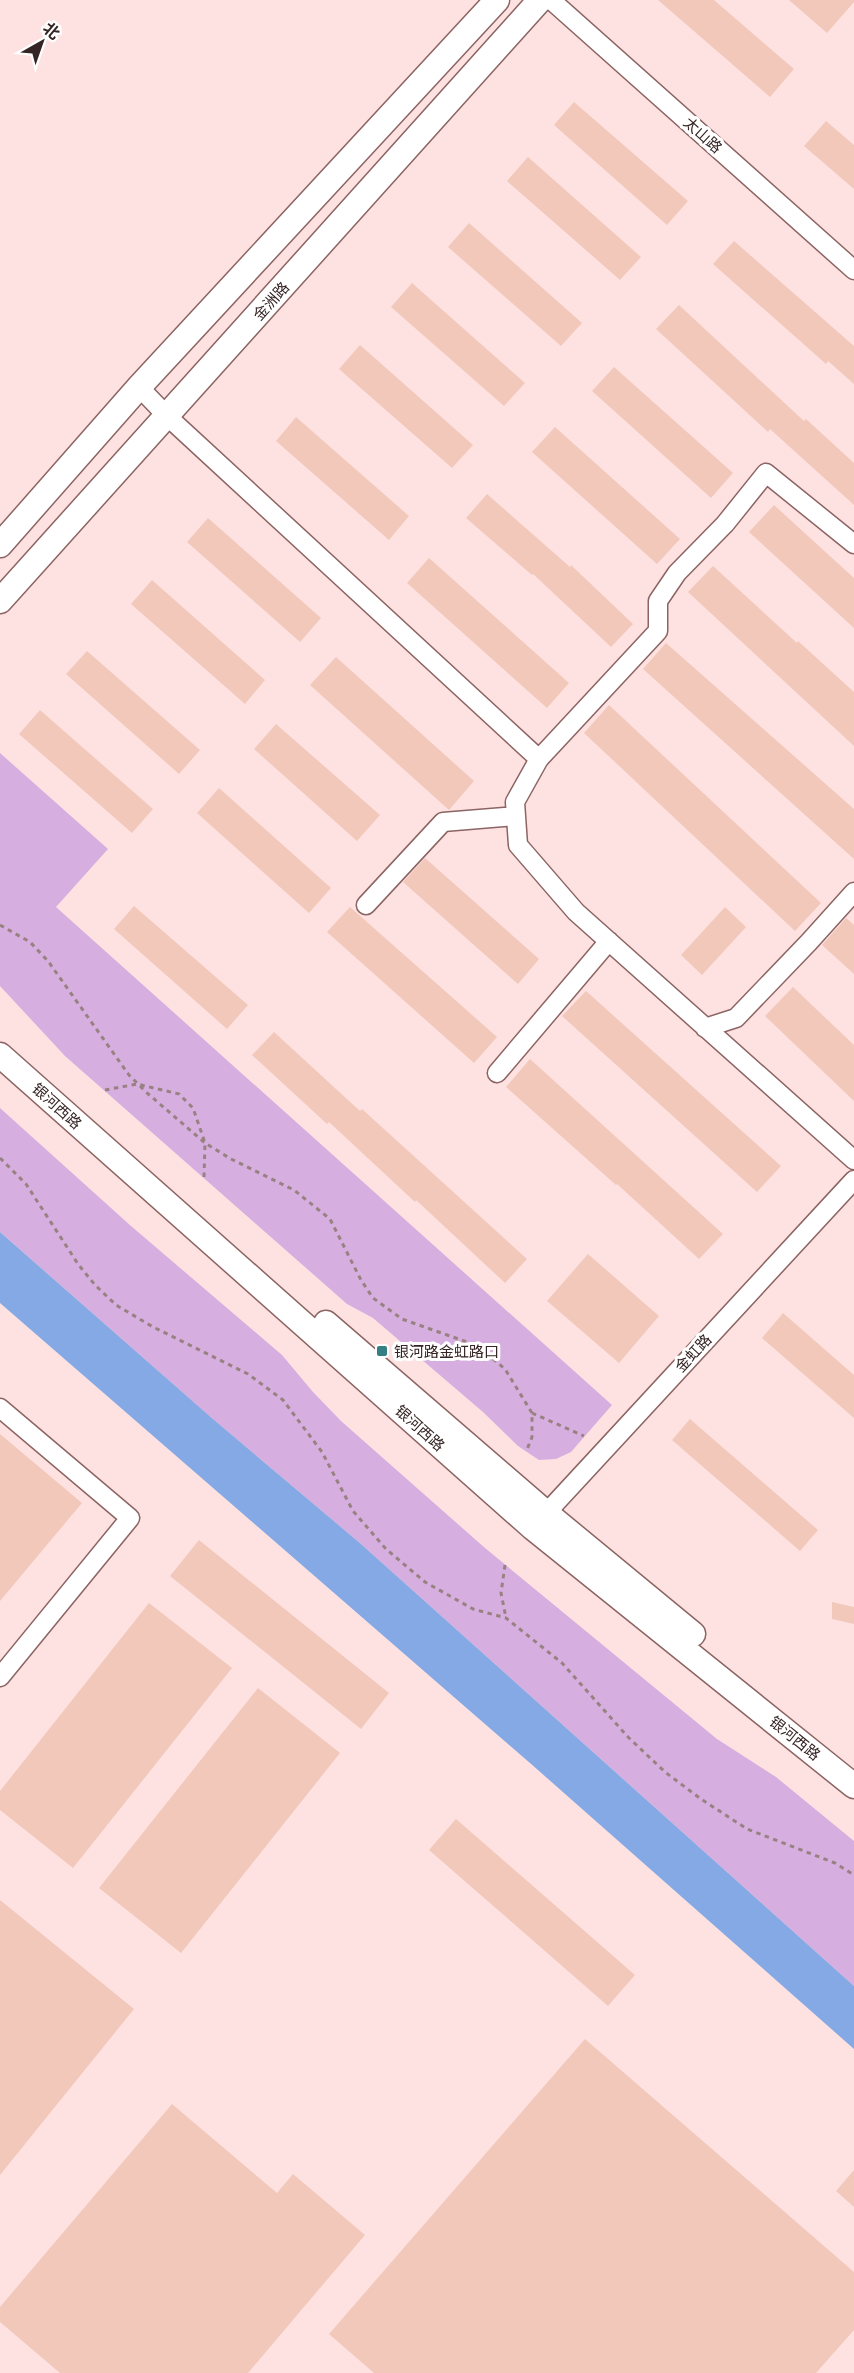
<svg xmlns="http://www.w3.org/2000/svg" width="854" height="2373" font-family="Manrope,'Noto Sans SC',sans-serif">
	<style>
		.green { fill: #d7aee0 }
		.water { fill: #85a9e5 }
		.building { fill: #f1c8ba }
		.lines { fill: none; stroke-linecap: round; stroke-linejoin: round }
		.minor-casing { stroke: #8b6463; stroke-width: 21 }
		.major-casing { stroke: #8b6463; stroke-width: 27 }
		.path { stroke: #988281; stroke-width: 3; stroke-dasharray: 4.5 4.5; stroke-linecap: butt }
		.minor { stroke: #fff; stroke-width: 18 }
		.major { stroke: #fff; stroke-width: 24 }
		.poi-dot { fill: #357e82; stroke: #fff; stroke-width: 2 }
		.labels { text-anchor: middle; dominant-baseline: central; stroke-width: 6; stroke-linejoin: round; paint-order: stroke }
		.street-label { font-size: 15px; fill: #352424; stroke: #fff }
		.poi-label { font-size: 15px; fill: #352424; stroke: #fff; text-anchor: start }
	</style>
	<rect width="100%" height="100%" fill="#fee2e1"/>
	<path class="green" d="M0,753L108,849L56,907L612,1405L571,1452L556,1459L539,1460L518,1446L483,1412L373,1318L347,1304L65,1056L0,986Z
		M0,1108L131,1226L282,1355L313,1392L341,1421L485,1548L717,1739L776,1777L854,1841V1986L361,1544L213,1419L0,1232Z"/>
	<path class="water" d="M0,1232L213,1419L361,1544L854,1986V2049L530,1763L0,1303Z"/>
	<path class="building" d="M658,0H714L794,69L770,97Z
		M789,0H854V2L827,33Z
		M574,102L688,201L667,225L554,125Z
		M826,121L854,145V189L804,146Z
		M528,157L641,257L620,280L507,181Z
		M469,223L582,323L561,346L448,247Z
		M734,241L854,346V384L828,361L826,364L713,264Z
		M412,283L525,383L504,406L391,307Z
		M679,305L804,421L806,419L854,463V505L770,429L768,432L656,329Z
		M360,345L473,445L452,468L339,369Z
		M614,367L733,473L711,498L592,391Z
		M296,417L409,516L389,540L276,441Z
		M555,427L680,539L657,564L532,452Z
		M487,494L570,567L571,565L633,624L611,647L533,574L532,575L466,518Z
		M774,505L854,578V628L749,532Z
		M208,518L321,618L300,642L187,542Z
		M429,558L569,683L547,708L407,583Z
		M713,566L797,643L798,641L854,692V746L688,592Z
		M152,580L265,680L245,704L131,604Z
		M666,643L854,809V859L643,669Z
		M87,651L200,750L179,774L66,674Z
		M336,657L474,781L449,810L310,685Z
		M609,705L821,903L795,931L584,733Z
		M40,710L153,809L132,833L19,734Z
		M276,724L380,815L357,841L254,749Z
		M219,788L331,888L309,913L197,813Z
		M425,858L539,959L518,984L403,882Z
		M134,906L248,1005L227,1029L114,929Z
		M350,907L497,1037L474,1063L327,932Z
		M725,907L746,927L702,975L681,955Z
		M846,918L854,925V974L822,945Z
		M793,987L854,1045V1101L765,1016Z
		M586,991L781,1166L757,1192L562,1016Z
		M274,1032L360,1111L362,1109L527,1259L505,1283L416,1200L415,1202L329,1122L327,1124L252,1055Z
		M530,1059L723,1234L699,1259L617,1184L616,1185L506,1087Z
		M588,1254L659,1316L619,1363L547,1301Z
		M783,1313L854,1375V1418L762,1338Z
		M690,1419L818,1530L800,1551L672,1440Z
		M0,1434L82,1503L0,1601Z
		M199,1540L389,1693L361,1729L170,1576Z
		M832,1602L854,1607V1624L832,1619Z
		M149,1603L232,1668L73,1868L0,1810V1791Z
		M258,1688L340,1753L181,1953L99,1888Z
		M456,1819L635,1975L608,2006L429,1850Z
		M0,1900L134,2009L0,2175Z
		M585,2039L854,2272V2330L816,2373H374L329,2334Z
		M172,2104L277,2193L293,2174L365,2235L248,2373H60L0,2322V2307Z
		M854,2170V2207L836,2191Z"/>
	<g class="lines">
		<g class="minor-casing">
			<path id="minor" d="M551,0L854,270
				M139,387L167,416L539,759L515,802L518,845L576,912L854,1160
				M539,759L658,631V601L677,573L725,524L766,473L854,544
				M366,905L443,822L516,816
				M705,1028L736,1018L809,942L854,892
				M497,1073L609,941
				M0,1408L130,1518L0,1677
				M538,1522L854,1180"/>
		</g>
		<g class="major-casing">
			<path id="major" d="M0,545L139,387L497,0
				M0,601L540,0
				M0,1055L533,1528L854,1786
				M326,1323L545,1512L693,1634"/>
		</g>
		<path class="path" d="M0,925L30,942L48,961L129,1075L146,1092L205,1143L231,1159L294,1190L330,1219L361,1280L373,1298L402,1319L467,1342L486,1353L505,1369L532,1413V1437L526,1452
			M105,1090L137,1084L179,1094L193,1108L205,1143L204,1177
			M0,1158L26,1184L78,1264L95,1285L116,1305L153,1327L248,1374L283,1400L322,1452L353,1511L386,1549L425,1582L473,1609L506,1618L562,1663L628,1737L665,1772L701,1799L747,1829L835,1863L854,1875
			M532,1413L584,1436
			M505,1565L501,1593L506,1618"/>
		<use href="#minor" class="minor"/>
		<use href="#major" class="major"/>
	</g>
	<rect class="poi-dot" x="376" y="1345" width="12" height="12" rx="3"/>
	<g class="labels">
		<g class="street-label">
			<text transform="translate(703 135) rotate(42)">太山路</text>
			<text transform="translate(271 301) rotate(-48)">金洲路</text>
			<text transform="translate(57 1106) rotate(42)">银河西路</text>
			<text transform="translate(693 1353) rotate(-47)">金虹路</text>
			<text transform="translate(420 1428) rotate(42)">银河西路</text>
			<text transform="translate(795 1738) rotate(39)">银河西路</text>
		</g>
		<g class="poi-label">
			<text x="394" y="1351">银河路金虹路口</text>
		</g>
	</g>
	<g transform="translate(42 42) rotate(40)" stroke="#ffffff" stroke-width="4.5" paint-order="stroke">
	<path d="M0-4.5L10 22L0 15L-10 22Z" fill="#352424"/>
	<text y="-9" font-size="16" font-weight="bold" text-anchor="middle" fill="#352424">北</text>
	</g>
</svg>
